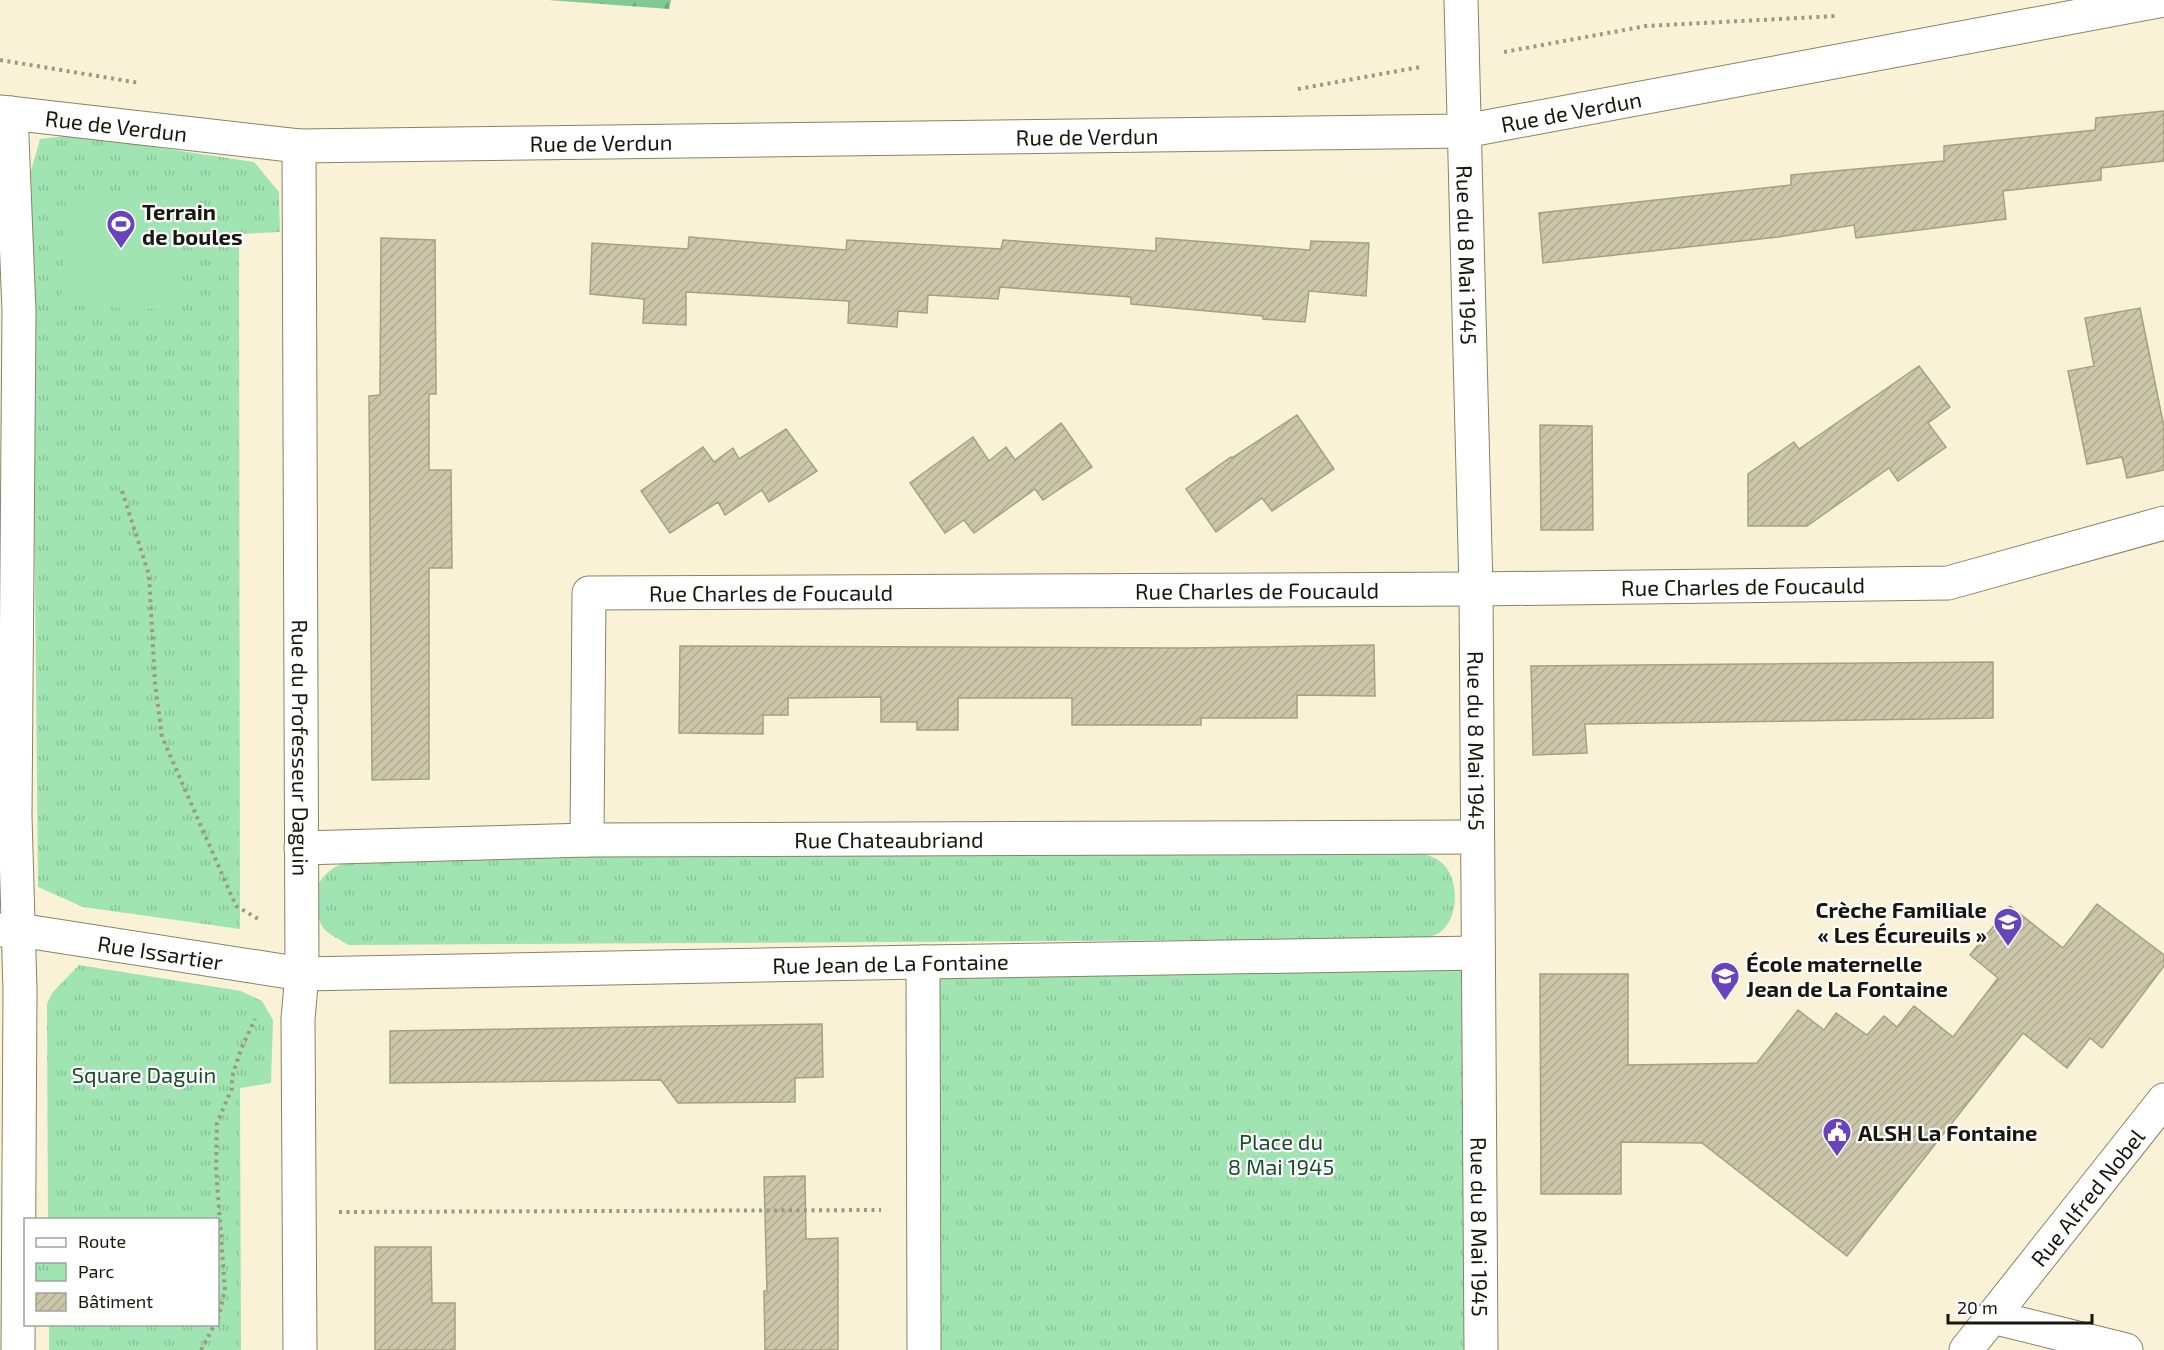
<svg xmlns="http://www.w3.org/2000/svg" width="2164" height="1350" font-family="'Exo 2',sans-serif">
	<style>
		.forest { fill: url(#forest-firs) }
		.park { fill: url(#park-tufts) }
		.pitch { fill: #a0e4b2 }
		.building { fill: url(#building-hatch); stroke: #a6a085; stroke-width: 1.5 }
		.lines { fill: none; stroke-linecap: round; stroke-linejoin: round }
		.street-casing { stroke: #888268; stroke-width: 35 }
		.path { stroke: #9d9884; stroke-width: 4; stroke-dasharray: 3 4.5; stroke-linecap: butt }
		.street { stroke: #fff; stroke-width: 33 }
		.labels { text-anchor: middle; dominant-baseline: central; stroke-width: 4.5; stroke-linejoin: round; paint-order: stroke }
		.street-label { font-size: 22px; fill: #19170d; stroke: #fff }
		.poi-label { font-size: 22px; font-weight: bold; fill: #19170d; stroke: #fff; text-anchor: start }
		.park-label { font-size: 22px; fill: #194d2c; stroke: #fff }
	</style>
	<defs>
		<pattern id="forest-firs" width="22" height="20" patternUnits="userSpaceOnUse" patternTransform="scale(1.5)"><rect width="22" height="20" fill="#82c896"/><path d="M5 1l3.5 6h-7zM16 11l3.5 6h-7z" fill="#70ab80"/></pattern>
		<pattern id="park-tufts" width="24" height="20" patternUnits="userSpaceOnUse" patternTransform="scale(1.5)"><rect width="24" height="20" fill="#a0e4b2"/><path d="M3 7l-1-3M5 7V3M7 7l1-3M15 17l-1-3M17 17v-4M19 17l1-3" fill="none" stroke="#89c398"/></pattern>
		<pattern id="building-hatch" width="6" height="6" patternUnits="userSpaceOnUse" patternTransform="scale(1.5)"><rect width="6" height="6" fill="#ccc6aa"/><path d="M-1 1l2-2M0 6l6-6M5 7l2-2" fill="none" stroke="#afa991"/></pattern>
	</defs>
	<rect width="100%" height="100%" fill="#f9f2d6"/>
	<path class="forest" d="M548,0H671L669,9Z"/>
	<path class="park" d="M74,135L254,162L279,192L280,232L239,234L240,929L83,907L38,887L31,171L40,139Z
		M1418,852C1427,855 1436,857 1443,864C1460,880 1459,920 1439,933C1434,936 1426,937 1421,939L348,945C341,940 330,935 324,929C320,924 318,917 317,911C308,879 335,862 363,858Z
		M1478,953L1481,1350H924L923,962Z
		M79,965L241,991L262,1001L273,1020L271,1083L240,1088L241,1350H49V1325L218,1324V1220L48,1219L47,1004L52,993Z"/>
	<path class="pitch" d="M66,189L180,195L176,310L61,305Z"/>
	<path class="building" d="M2164,111V161L2101,168V180L2003,191L2006,219L1856,238L1854,225L1778,237L1543,263L1539,213L1791,185V175L1944,161V146L2095,130L2096,118Z
		M689,237L846,250L847,240L1001,249L1003,240L1156,251V238L1310,250L1311,241L1369,243L1366,296L1309,291L1305,322L1263,319V316L1131,304V297L1000,287L998,299L928,295L927,313L898,311L897,327L848,323L849,301L686,292V325L643,323L644,299L590,294L592,243L688,249Z
		M381,238L435,240L436,394H429V470H451L452,568H429V779L372,780L369,396L380,395Z
		M2140,308L2164,427V470L2127,478L2122,457L2087,464L2068,371L2094,366L2085,318Z
		M1919,366L1950,407L1928,423L1946,447L1898,481L1889,468L1807,526H1748V474L1794,442L1799,449Z
		M1297,415L1334,469L1272,511L1262,498L1216,532L1186,489L1231,457L1232,458Z
		M1061,423L1092,467L1043,500L1035,489L974,533L964,520L945,533L910,483L973,437L989,461L1006,447L1015,460Z
		M1540,425L1592,426L1593,530H1541Z
		M786,429L817,471L769,502L762,490L725,515L718,502L670,533L641,491L703,447L714,462L733,448L739,459Z
		M1374,645L1375,696L1297,695V718H1201V725H1072V698H958V730H917V722H881V697L788,698V715H763V734L679,733L680,646L1186,648Z
		M1993,662V718L1585,724L1587,753L1533,755L1531,666Z
		M2097,904L2164,955V966L2102,1048L2090,1038L2067,1068L2023,1033L1847,1256L1702,1143L1621,1142V1194H1541L1540,974H1628V1065L1757,1063L1798,1010L1824,1030L1836,1013L1867,1035L1884,1016L1897,1027L1914,1006L1953,1037L1998,978L1970,955L2010,906L2063,948Z
		M822,1024L823,1077L795,1078V1102L678,1103L661,1080L390,1083V1031Z
		M805,1176L806,1239L838,1238V1350H765L764,1291H767L764,1177Z
		M375,1247H431L432,1303H455V1350H375Z"/>
	<g class="lines">
		<g class="street-casing">
			<g id="street">
				<path id="s1" d="M1461,0L1476,589L1481,1350"/>
				<path id="s2" d="M0,112L299,146L1465,131L2164,0"/>
				<path d="M11,113L19,311L15,816L20,990L18,1350"/>
				<path id="s3" d="M299,146L302,974L298,1019L300,1350"/>
				<path id="s4" d="M587,840L589,593L1476,589L1948,583L2164,523"/>
				<path id="s5" d="M301,848L587,840L1476,837"/>
				<path id="s6" d="M0,930H19L302,974L923,962L1478,953"/>
				<path d="M923,962L924,1350"/>
				<path d="M1992,1317L2126,1350"/>
				<path id="s7" d="M1966,1350L2164,1100"/>
			</g>
		</g>
		<path class="path" d="M1504,52L1646,26L1836,16
			M0,60L140,83
			M1298,89L1420,67
			M122,491L149,575L155,683L162,737L236,906L260,920
			M339,1212L881,1210
			M218,1319L225,1290L216,1168L217,1123L232,1088V1077L241,1049L255,1019
			M201,1350L215,1324"/>
		<use href="#street" class="street"/>
	</g>
	<defs>
		<g id="stadium-pin" transform="scale(1.5)"><path d="M0 17L-7.5 6A9.5 9.5 0 1 1 7.5 6Z" fill="#6843bb" stroke="#fff"/><path d="M0-5a6.5 5 0 1 0 0 10a6.5 5 0 1 0 0-10ZM-3.5-1.8h7v3.6h-7Z" fill="#fff"/></g>
		<g id="school-pin" transform="scale(1.5)"><path d="M0 17L-7.5 6A9.5 9.5 0 1 1 7.5 6Z" fill="#6843bb" stroke="#fff"/><path d="M0-5L7-2L0 1L-7-2ZM-4 1L0 2.5L4 1V4Q0 6-4 4Z" fill="#fff"/></g>
		<g id="civic-pin" transform="scale(1.5)"><path d="M0 17L-7.5 6A9.5 9.5 0 1 1 7.5 6Z" fill="#6843bb" stroke="#fff"/><path d="M-.6-6.5H3V-4.5H.6V-3L4-1V1h2V6H-6V1h2V-1L-.6-3ZM-1.2 2.5V6h2.4V2.5Z" fill="#fff"/></g>
	</defs>
	<g fill-rule="evenodd">
		<use href="#stadium-pin" x="121" y="224"/>
		<use href="#school-pin" x="2008" y="922"/>
		<use href="#school-pin" x="1725" y="976"/>
		<use href="#civic-pin" x="1837" y="1132"/>
	</g>
	<g class="labels">
		<g class="street-label">
			<text stroke="none"><textPath href="#s2" startOffset="1575">Rue de Verdun</textPath></text>
			<text stroke="none"><textPath href="#s2" startOffset="117">Rue de Verdun</textPath></text>
			<text stroke="none"><textPath href="#s2" startOffset="1089">Rue de Verdun</textPath></text>
			<text stroke="none"><textPath href="#s2" startOffset="603">Rue de Verdun</textPath></text>
			<text stroke="none"><textPath href="#s1" startOffset="255">Rue du 8 Mai 1945</textPath></text>
			<text stroke="none"><textPath href="#s4" startOffset="1401">Rue Charles de Foucauld</textPath></text>
			<text stroke="none"><textPath href="#s4" startOffset="915">Rue Charles de Foucauld</textPath></text>
			<text stroke="none"><textPath href="#s4" startOffset="429">Rue Charles de Foucauld</textPath></text>
			<text stroke="none"><textPath href="#s1" startOffset="741">Rue du 8 Mai 1945</textPath></text>
			<text stroke="none"><textPath href="#s3" startOffset="602">Rue du Professeur Daguin</textPath></text>
			<text stroke="none"><textPath href="#s5" startOffset="588">Rue Chateaubriand</textPath></text>
			<text stroke="none"><textPath href="#s6" startOffset="162">Rue Issartier</textPath></text>
			<text stroke="none"><textPath href="#s6" startOffset="894">Rue Jean de La Fontaine</textPath></text>
			<text stroke="none"><textPath href="#s7" startOffset="195">Rue Alfred Nobel</textPath></text>
			<text stroke="none"><textPath href="#s1" startOffset="1227">Rue du 8 Mai 1945</textPath></text>
		</g>
		<g class="poi-label">
			<text x="142" y="211">Terrain<tspan x="142" dy="25">de boules</tspan></text>
			<text x="1987" y="909" text-anchor="end">Crèche Familiale<tspan x="1987" dy="25">« Les Écureuils »</tspan></text>
			<text x="1746" y="963">École maternelle<tspan x="1746" dy="25">Jean de La Fontaine</tspan></text>
			<text x="1858" y="1132">ALSH La Fontaine</text>
		</g>
		<g class="park-label">
			<text x="144" y="1074">Square Daguin</text>
			<text x="1281" y="1141">Place du<tspan x="1281" dy="25">8 Mai 1945</tspan></text>
		</g>
	</g>
	<rect x="24" y="1218" width="195" height="108" fill="#ffffff" stroke="#a3a29e" stroke-width="1.5"/>
	<rect x="36" y="1238" width="30" height="9" fill="#ffffff" stroke="#a3a29e" stroke-width="1.5"/>
	<text x="78" y="1248" font-size="18" fill="#19170d">Route</text>
	<rect x="36" y="1263" width="30" height="18" fill="url(#park-tufts)" stroke="#a3a29e" stroke-width="1.5"/>
	<text x="78" y="1278" font-size="18" fill="#19170d">Parc</text>
	<rect x="36" y="1293" width="30" height="18" fill="url(#building-hatch)" stroke="#a3a29e" stroke-width="1.5"/>
	<text x="78" y="1308" font-size="18" fill="#19170d">Bâtiment</text>
	<path d="M1948 1314v9h144v-9" fill="none" stroke="#19170d" stroke-width="3"/>
	<text x="1957" y="1314" font-size="18" fill="#19170d" stroke="#ffffff" stroke-width="4.5" paint-order="stroke">20 m</text>
</svg>
